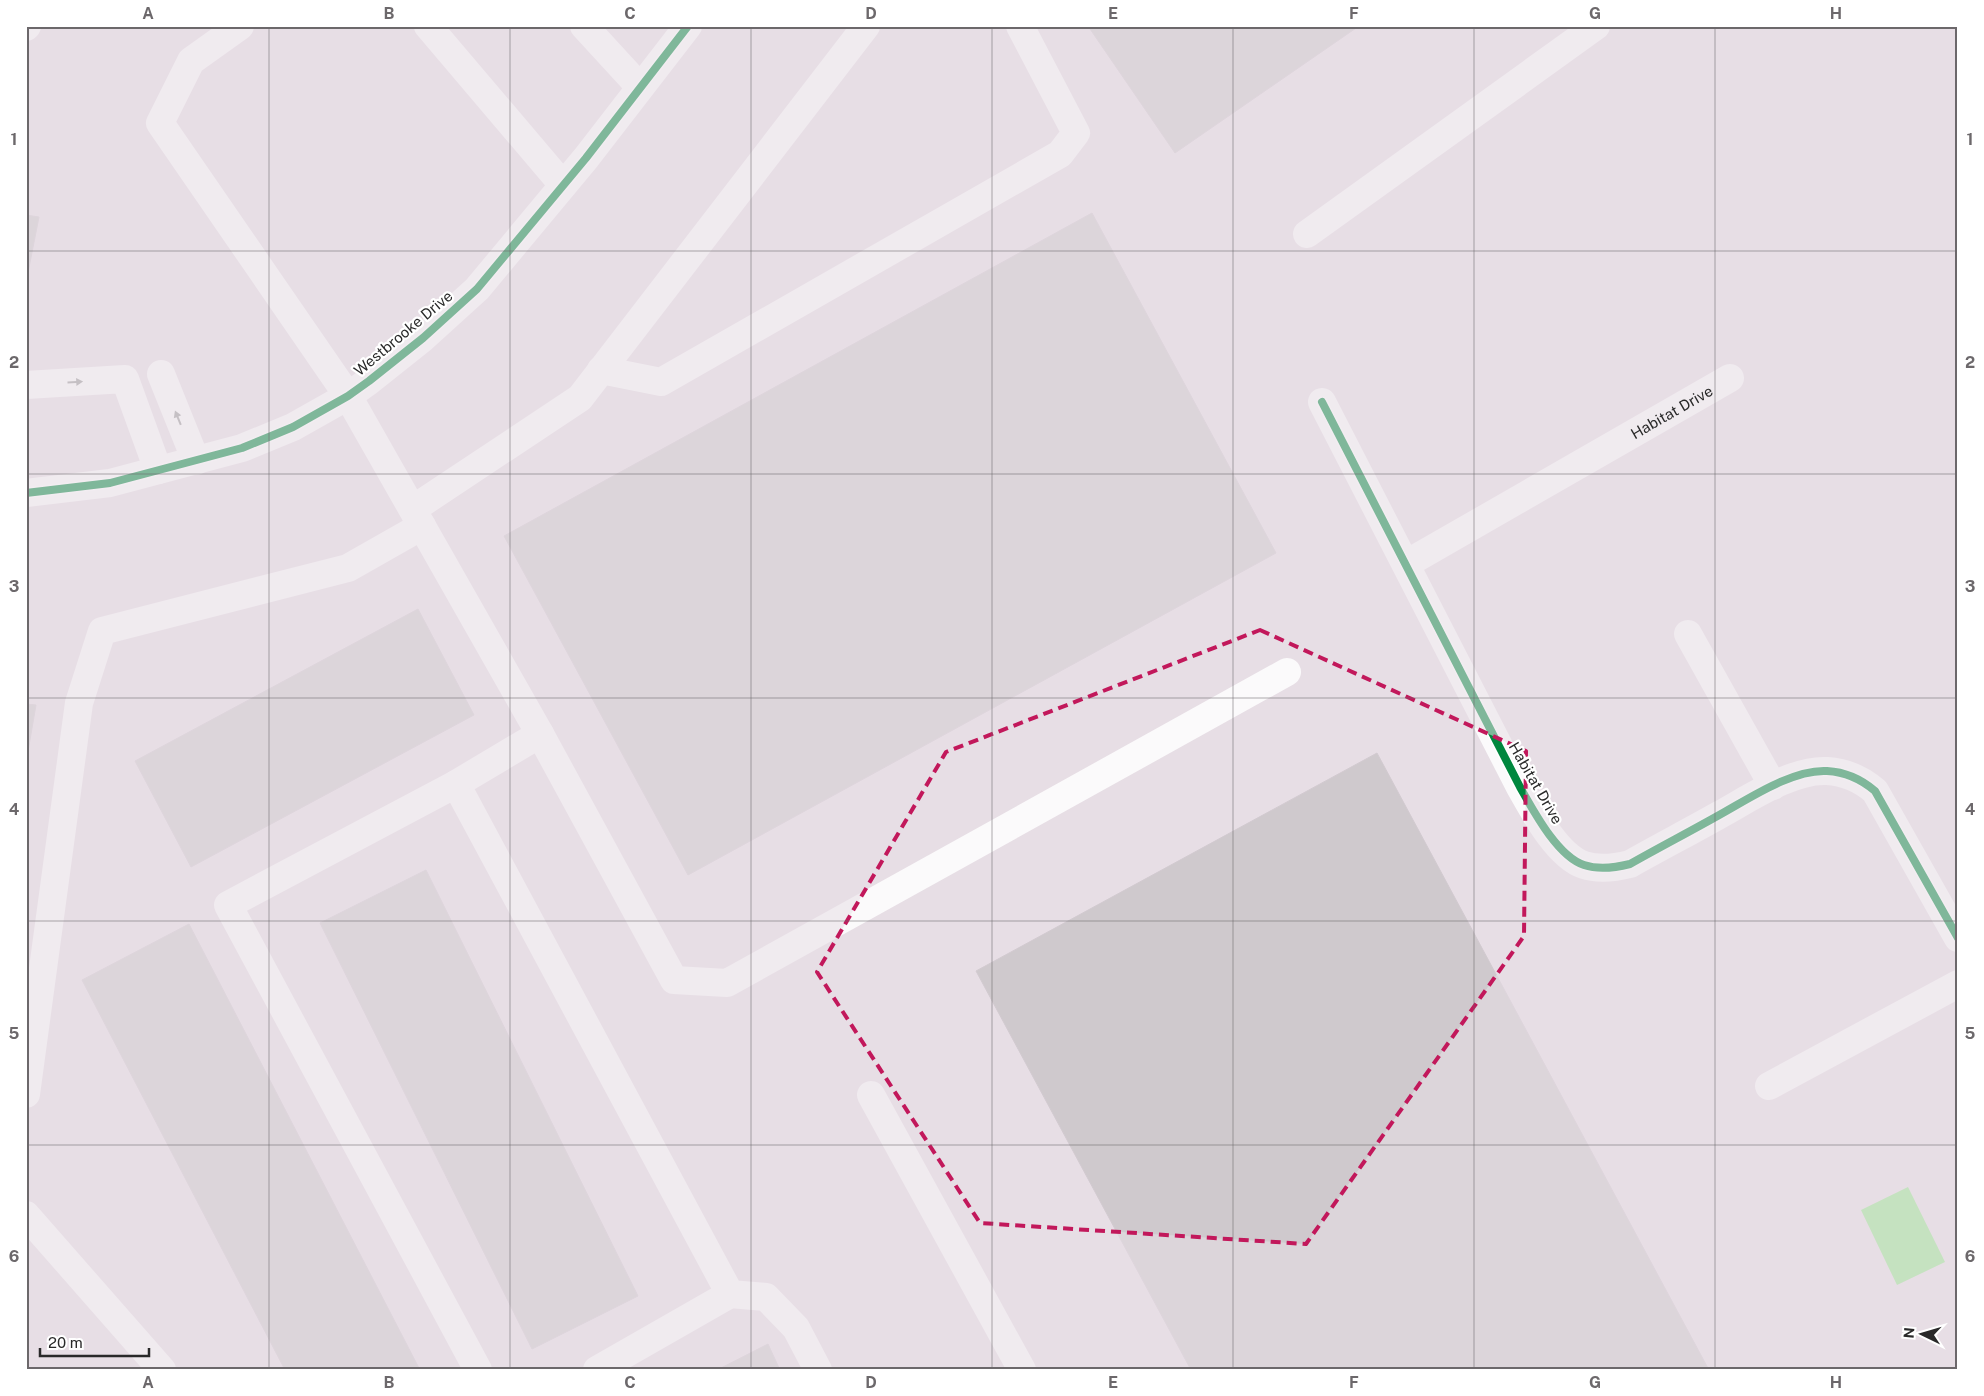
<svg xmlns="http://www.w3.org/2000/svg" width="1984" height="1396" font-family="'Public Sans',sans-serif">
	<style>
		.water { fill: #9ce792 }
		.building { fill: #cfc9cd; stroke: #d2cad0 }
		.lines { fill: none; stroke-linecap: round; stroke-linejoin: round }
		.minor { stroke: #fbfafb; stroke-width: 28 }
		.cycleway-casing { stroke: #fff; stroke-width: 11 }
		.cycleway { stroke: #00873e; stroke-width: 8 }
		.oneway { fill: #9c9c9c }
		.marked { fill: none; stroke: #c2185b; stroke-width: 4; stroke-dasharray: 10 6; stroke-linejoin: round }
		.grid { fill: none; stroke: #6c686b; stroke-width: 1; stroke-opacity: 0.55 }
		.labels { text-anchor: middle; dominant-baseline: central; stroke-width: 4.5; stroke-linejoin: round; paint-order: stroke }
		.street-label { font-size: 15px; fill: #292929; stroke: #fff }
		.neatline { fill: none; stroke: #6c686b; stroke-width: 2 }
		.grid-label { font-size: 16px; text-anchor: middle; font-weight: bold; fill: #6c686b }
	</style>
	<rect width="100%" height="100%" fill="#e7dee5"/>
	<path class="water" d="M1908,1187L1945,1262L1897,1285L1861,1210Z"/>
	<path class="building" d="M1088,26H1359L1175,153Z
		M1092,213L1276,553L688,875L504,536Z
		M26,215L39,217L26,283Z
		M418,609L474,715L191,867L135,761Z
		M26,704L36,705L26,763Z
		M1377,753L1709,1370H1191L976,971Z
		M426,870L638,1296L532,1349L320,923Z
		M189,924L420,1370H285L82,980Z
		M768,1344L780,1370H717Z"/>
	<g class="lines">
		<g class="minor">
			<path d="M240,26L191,61L160,123L348,396L540,734L456,784L730,1294L766,1297L796,1328L818,1370"/>
			<path d="M428,26L563,185"/>
			<path d="M584,26L640,87"/>
			<path d="M26,27L27,26"/>
			<path d="M1307,234L1596,26"/>
			<path d="M601,370L661,382L1060,154L1076,133L1020,26"/>
			<path d="M161,374L196,461"/>
			<path d="M26,385L125,379L158,470"/>
			<path d="M1322,402L1520,787C1533,810 1557,856 1584,865C1599,870 1614,868 1630,864C1660,847 1691,831 1721,814C1750,798 1793,769 1827,771C1846,772 1861,779 1875,791L1958,938"/>
			<path d="M26,493L110,483L242,448L293,427L348,396L369,381L423,338L477,289L586,158L688,26"/>
			<path d="M413,509L580,398L866,26"/>
			<path id="s1" d="M1406,564L1730,378"/>
			<path d="M1688,634L1773,786"/>
			<path d="M540,734L674,980L727,983L1287,672"/>
			<path d="M456,784L228,905L478,1370"/>
			<path d="M1769,1086L1958,984"/>
			<path d="M26,1094L79,703L102,631L348,568L422,526"/>
			<path d="M871,1095L1022,1370"/>
			<path d="M26,1215L162,1370"/>
			<path d="M597,1370L730,1294"/>
		</g>
		<g class="cycleway-casing">
			<path id="cycleway" d="M1322,402L1520,787C1533,810 1557,856 1584,865C1599,870 1614,868 1630,864C1660,847 1691,831 1721,814C1750,798 1793,769 1827,771C1846,772 1861,779 1875,791L1958,938
				M26,493L110,483L242,448L293,427L348,396L369,381L423,338L477,289L586,158L688,26"/>
		</g>
		<use href="#cycleway" class="cycleway"/>
	</g>
	<defs><path id="oneway-solid" d="M-6-.8H1V-3.2L6.5 0L1 3.2V.8H-6Z" transform="scale(1.25)"/></defs>
	<g class="oneway">
		<use href="#oneway-solid" transform="translate(75 382) rotate(-3)"/>
		<use href="#oneway-solid" transform="translate(178 418) rotate(-112)"/>
	</g>
	<path d="M0 0H1984V1396H0ZM1260,630L1526,751L1524,936L1306,1244L980,1223L817,972L946,752Z" fill="#e7dee5" fill-opacity=".55" fill-rule="evenodd"/>
	<path class="marked" d="M1260,630L1526,751L1524,936L1306,1244L980,1223L817,972L946,752Z"/>
	<path class="grid" d="M269,26V1370M510,26V1370M751,26V1370M992,26V1370M1233,26V1370M1474,26V1370M1715,26V1370M26,251H1958M26,474H1958M26,698H1958M26,921H1958M26,1145H1958"/>
	<g class="labels">
		<g class="street-label">
			<text transform="translate(403 333) rotate(-40)">Westbrooke Drive</text>
			<text stroke="none"><textPath href="#s1" startOffset="306">Habitat Drive</textPath></text>
			<text transform="translate(1536 783) rotate(60)">Habitat Drive</text>
		</g>
	</g>
	<rect width="1984" height="1396" fill="none" stroke="#ffffff" stroke-width="55"/>
	<g transform="translate(1922 1334) rotate(275)" stroke="#ffffff" stroke-width="4" paint-order="stroke">
	<path d="M0-4L9 19L0 12L-9 19Z" fill="#292929"/>
	<text y="-8" font-size="14" font-weight="bold" text-anchor="middle" fill="#292929">N</text>
	</g>
	<path d="M40 1348v8h109v-8" fill="none" stroke="#292929" stroke-width="2.5"/>
	<text x="48" y="1348" font-size="15" fill="#292929" stroke="#ffffff" stroke-width="4" paint-order="stroke">20 m</text>
	<rect x="28" y="28" width="1928" height="1340" class="neatline"/>
	<g class="grid-label">
		<text x="148" y="19">A</text>
		<text x="389" y="19">B</text>
		<text x="630" y="19">C</text>
		<text x="871" y="19">D</text>
		<text x="1113" y="19">E</text>
		<text x="1354" y="19">F</text>
		<text x="1595" y="19">G</text>
		<text x="1836" y="19">H</text>
		<text x="14" y="145">1</text>
		<text x="1970" y="145">1</text>
		<text x="14" y="368">2</text>
		<text x="1970" y="368">2</text>
		<text x="14" y="592">3</text>
		<text x="1970" y="592">3</text>
		<text x="14" y="815">4</text>
		<text x="1970" y="815">4</text>
		<text x="14" y="1039">5</text>
		<text x="1970" y="1039">5</text>
		<text x="14" y="1262">6</text>
		<text x="1970" y="1262">6</text>
		<text x="148" y="1388">A</text>
		<text x="389" y="1388">B</text>
		<text x="630" y="1388">C</text>
		<text x="871" y="1388">D</text>
		<text x="1113" y="1388">E</text>
		<text x="1354" y="1388">F</text>
		<text x="1595" y="1388">G</text>
		<text x="1836" y="1388">H</text>
	</g>
</svg>
